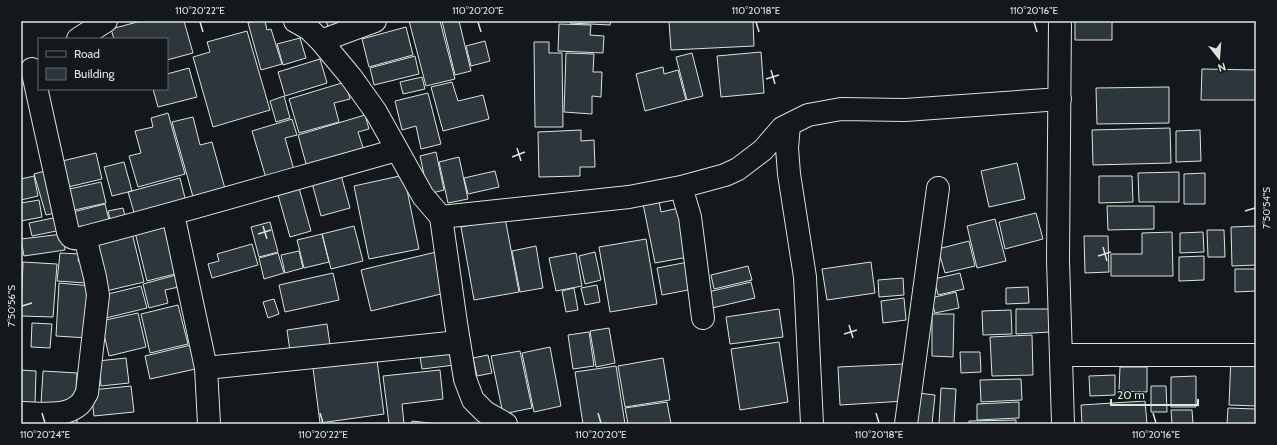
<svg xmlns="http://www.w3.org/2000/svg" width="1277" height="445" font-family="Cabin,sans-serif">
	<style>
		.building { fill: #2c363c; stroke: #d8e6dc }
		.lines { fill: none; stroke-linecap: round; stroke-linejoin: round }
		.minor-casing { stroke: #d8e6dc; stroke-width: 24 }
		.minor { stroke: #14181c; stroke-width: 22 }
		.ticks { fill: none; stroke: #d8e6dc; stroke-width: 1.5 }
		.neatline { fill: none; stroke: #d8e6dc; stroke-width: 1.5 }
		.ticks-label { font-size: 10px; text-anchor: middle; fill: #d8e6dc }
	</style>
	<rect width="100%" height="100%" fill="#14181c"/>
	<path class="building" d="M141,21H184L193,53L167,60V39H114L111,29Z
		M256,21H265L267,30L271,29L282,64L261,70L248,23Z
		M326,21H364L330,32Z
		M409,21H440L455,79L426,86Z
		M442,21H459L471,71L455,75Z
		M570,21H611L610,25L570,23Z
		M669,21H753L754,46L671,50Z
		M1075,21H1112V40H1075Z
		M559,24L591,25L590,35L604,36L603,53L558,51Z
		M406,27L413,55L369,67L362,39Z
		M247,31L270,110L213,127L193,57L210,52L207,42Z
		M300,38L306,58L283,65L277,44Z
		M485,41L490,61L471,66L466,46Z
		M534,42H549V53H562L563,127H535Z
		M761,52L764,93L721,97L717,56Z
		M566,53L594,54L593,72H602L601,97L592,96V114L564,112Z
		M692,53L703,96L687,100L676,57Z
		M415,56L419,74L374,85L370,68Z
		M320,59L327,83L285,96L278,72Z
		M663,67L664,74L678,70L686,100L645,111L636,74Z
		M189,68L197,97L158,107L153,89H167V74Z
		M1202,69L1256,70V100H1201Z
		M422,77L425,89L403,94L400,82Z
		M345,82L350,99L334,103L339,122L299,133L289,99Z
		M452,82L458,101L483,95L489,119L443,131L431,87Z
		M1169,87V123L1097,124L1096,88Z
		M428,93L441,144L421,149L416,126L402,130L395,101Z
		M284,96L290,118L276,122L270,101Z
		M168,113L185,174L138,187L129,156L141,153L135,131L153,127L151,118Z
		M365,115L369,129L358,132L365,154L308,171L298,135Z
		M193,117L200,145L212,142L227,196L195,204L172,122Z
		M292,119L297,135L285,138L294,170L266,178L252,131Z
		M1170,128L1171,163L1093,165L1092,130Z
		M581,130V141L594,140L595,167H580V176L539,177L538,132Z
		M1200,130L1201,161L1176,162V131Z
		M436,152L444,190L428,194L420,156Z
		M96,153L102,179L64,188L58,162Z
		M459,157L468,199L448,203L439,162Z
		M124,162L132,191L112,196L104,167Z
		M1017,163L1025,199L989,207L981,171Z
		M48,170L60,212L46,215L34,174Z
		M495,171L499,187L468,194L464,178Z
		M1179,172V202H1139L1138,173Z
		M1205,173V204H1184V174Z
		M341,175L350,208L321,216L312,183Z
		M404,175L419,249L369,259L354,186Z
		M34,176L38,196L21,200V179Z
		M1099,176H1132L1133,202L1099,203Z
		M180,178L187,206L136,219L128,192Z
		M101,182L106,203L70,211L65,190Z
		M299,188L311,231L290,237L278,195Z
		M658,196L661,212L679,208L688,257L655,263L642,199Z
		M39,200L42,217L21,221V203Z
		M105,204L110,224L73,232L69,213Z
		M1107,206H1154V229L1108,230Z
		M123,208L126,220L111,224L108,211Z
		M1036,213L1043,239L1005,249L999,222Z
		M58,217L61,230L32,236L29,223Z
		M505,218L519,292L474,300L461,227Z
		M995,219L1006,261L977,268L967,226Z
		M270,222L278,252L259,257L251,227Z
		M166,224L179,273L147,281L135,232Z
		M354,226L363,261L331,269L322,234Z
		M1256,226V265L1232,266L1231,227Z
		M1207,230H1224L1225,257H1208Z
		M1172,232L1173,276H1111V254H1142V233Z
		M1203,232L1204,252L1180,253V233Z
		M132,233L144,282L102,292L89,243Z
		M63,234L65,250L24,256L21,239Z
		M322,234L329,262L304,268L297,240Z
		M1084,236H1108L1109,272L1085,273Z
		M646,239L657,304L610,312L599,247Z
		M969,241L975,266L945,273L938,249Z
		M252,244L258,265L212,278L208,264L219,261L217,254Z
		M536,246L543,288L520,292L512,251Z
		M299,251L303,268L285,273L281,255Z
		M436,252L445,293L371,311L361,270Z
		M595,252L601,280L585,284L579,256Z
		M60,253L79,254L78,261H88L86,283L57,281Z
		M278,253L284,273L264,279L259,258Z
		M576,253L582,286L556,291L549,258Z
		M1204,256V280L1179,281V257Z
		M23,262L57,264L53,317L21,316Z
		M688,262L693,289L662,295L657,268Z
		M871,262L875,293L827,300L822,269Z
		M748,266L752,280L714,289L711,275Z
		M1235,269H1256V291L1235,292Z
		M333,273L339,300L285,312L279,285Z
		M960,273L964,289L938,295L934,279Z
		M180,274L183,286L165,290L168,303L149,308L143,284Z
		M903,278L904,295L879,297L878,280Z
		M751,282L755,298L712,308L708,292Z
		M59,283L92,286L88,338L56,336Z
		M597,285L600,302L585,305L581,288Z
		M141,286L147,308L106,318L100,296Z
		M1028,287L1029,303L1006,304V288Z
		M574,288L578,310L566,312L562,291Z
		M956,292L959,308L935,313L931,298Z
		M904,298L906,320L883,323L881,301Z
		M274,299L279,314L268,318L263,302Z
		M178,305L188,344L150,353L141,314Z
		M779,309L783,337L730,344L726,317Z
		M1016,309H1050V332L1016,334Z
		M1011,310L1012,334L983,335L982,311Z
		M138,313L146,347L109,356L101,321Z
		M932,314H954L953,357L932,356Z
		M32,323L52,324L50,348L31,347Z
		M327,324L331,352L291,358L287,330Z
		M609,328L615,363L596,367L590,331Z
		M589,332L594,366L573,369L568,335Z
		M1032,335L1033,375L992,376L990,337Z
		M779,342L788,402L740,410L731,349Z
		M195,344L200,368L150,379L145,356Z
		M453,347L455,365L422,369L419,351Z
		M550,347L561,406L534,412L522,353Z
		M520,351L532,408L503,414L491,356Z
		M960,352H980L981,372L961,373Z
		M488,355L492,373L477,376L473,358Z
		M1231,357L1256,358V406L1229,405Z
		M126,358L129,383L101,386L98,361Z
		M663,358L670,400L625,407L618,366Z
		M377,360L384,414L320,423L313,368Z
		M903,364L905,401L840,405L838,367Z
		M616,366L625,424H583L575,372Z
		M1120,367H1147V392L1119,391Z
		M21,370L36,371L35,405L21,404Z
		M440,370L443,399L402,404L404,424H389L383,376Z
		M43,371L77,373L75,406L41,404Z
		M1115,375V395L1090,396L1089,376Z
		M1196,376V407H1171V377Z
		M1021,379L1022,400L981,402L980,380Z
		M131,386L134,412L94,416L91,390Z
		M1151,386H1166L1167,412H1151Z
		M941,388L956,389L954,424H939Z
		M918,393L935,395L932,424H914Z
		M1145,401L1147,424H1082L1081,405Z
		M667,402L671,424H628L625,408Z
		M1019,402V418L977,420V404Z
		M1228,408L1256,409V424H1227Z
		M1171,410H1192L1193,424H1172Z
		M77,419V424H58Z
		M1016,420V424H969V421Z
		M412,421L438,424H411Z"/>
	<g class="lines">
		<g class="minor-casing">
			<path id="minor" d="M295,21L309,29L321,41L351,77L376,112L423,196L441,217L456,323L465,379L473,400L485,412L506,424
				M1060,21L1058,260L1063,424
				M78,39L106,21
				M321,41L375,21
				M32,69L68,232C71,240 78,239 85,237C189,210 293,179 397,150
				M789,125L787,148L789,174L805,277L812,424
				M681,187L725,175L738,169L763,150L782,128L808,115L841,109L905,110L1060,99
				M173,214L206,368L209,424
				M441,217L629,197L681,187L690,217L703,318
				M1061,355H1256
				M206,368L459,342
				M21,413C39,413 66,418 80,404C83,401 85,396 87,393L98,295L95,277L85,237
				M906,424L938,188"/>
		</g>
		<use href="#minor" class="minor"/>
	</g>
	<path class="ticks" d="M200,22L203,32M478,22L481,32M756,22L759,32M1034,22L1037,32M771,70L775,84M766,79L779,75M517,148L521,161M512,157L525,152M1245,211L1255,208M263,226L267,239M258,234L271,230M1103,247L1107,261M1098,256L1111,252M22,306L32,303M849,325L853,338M844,334L857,330M42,413L45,423M320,413L323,423M598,413L601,423M876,413L879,423M1153,413L1156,423"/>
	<rect width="1277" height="445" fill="none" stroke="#14181c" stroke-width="44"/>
	<rect x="38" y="38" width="130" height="52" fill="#14181c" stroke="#626a69"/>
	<rect x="46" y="51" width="20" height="6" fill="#14181c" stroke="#626a69"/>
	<text x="74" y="58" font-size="12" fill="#d8e6dc">Road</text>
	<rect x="46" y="68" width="20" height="12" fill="#2c363c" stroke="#626a69"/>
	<text x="74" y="78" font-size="12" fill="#d8e6dc">Building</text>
	<g transform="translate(1219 58) rotate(163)" stroke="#14181c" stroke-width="3" paint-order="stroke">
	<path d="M0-3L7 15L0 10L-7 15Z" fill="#d8e6dc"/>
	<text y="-6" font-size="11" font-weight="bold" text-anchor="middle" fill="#d8e6dc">N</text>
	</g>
	<path d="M1111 399v6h87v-6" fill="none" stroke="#d8e6dc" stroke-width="2"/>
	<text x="1117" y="399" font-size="12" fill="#d8e6dc" stroke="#14181c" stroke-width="3" paint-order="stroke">20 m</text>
	<rect x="22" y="22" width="1233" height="401" class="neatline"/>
	<g class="ticks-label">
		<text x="200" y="14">110°20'22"E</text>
		<text x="478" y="14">110°20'20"E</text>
		<text x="756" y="14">110°20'18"E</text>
		<text x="1034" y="14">110°20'16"E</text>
		<text transform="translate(1266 208) rotate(-90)" y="4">7°50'54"S</text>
		<text transform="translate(11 306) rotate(-90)" y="4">7°50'56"S</text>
		<text x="45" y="438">110°20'24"E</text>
		<text x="323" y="438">110°20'22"E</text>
		<text x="601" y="438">110°20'20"E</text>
		<text x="879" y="438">110°20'18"E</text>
		<text x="1156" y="438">110°20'16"E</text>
	</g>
</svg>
